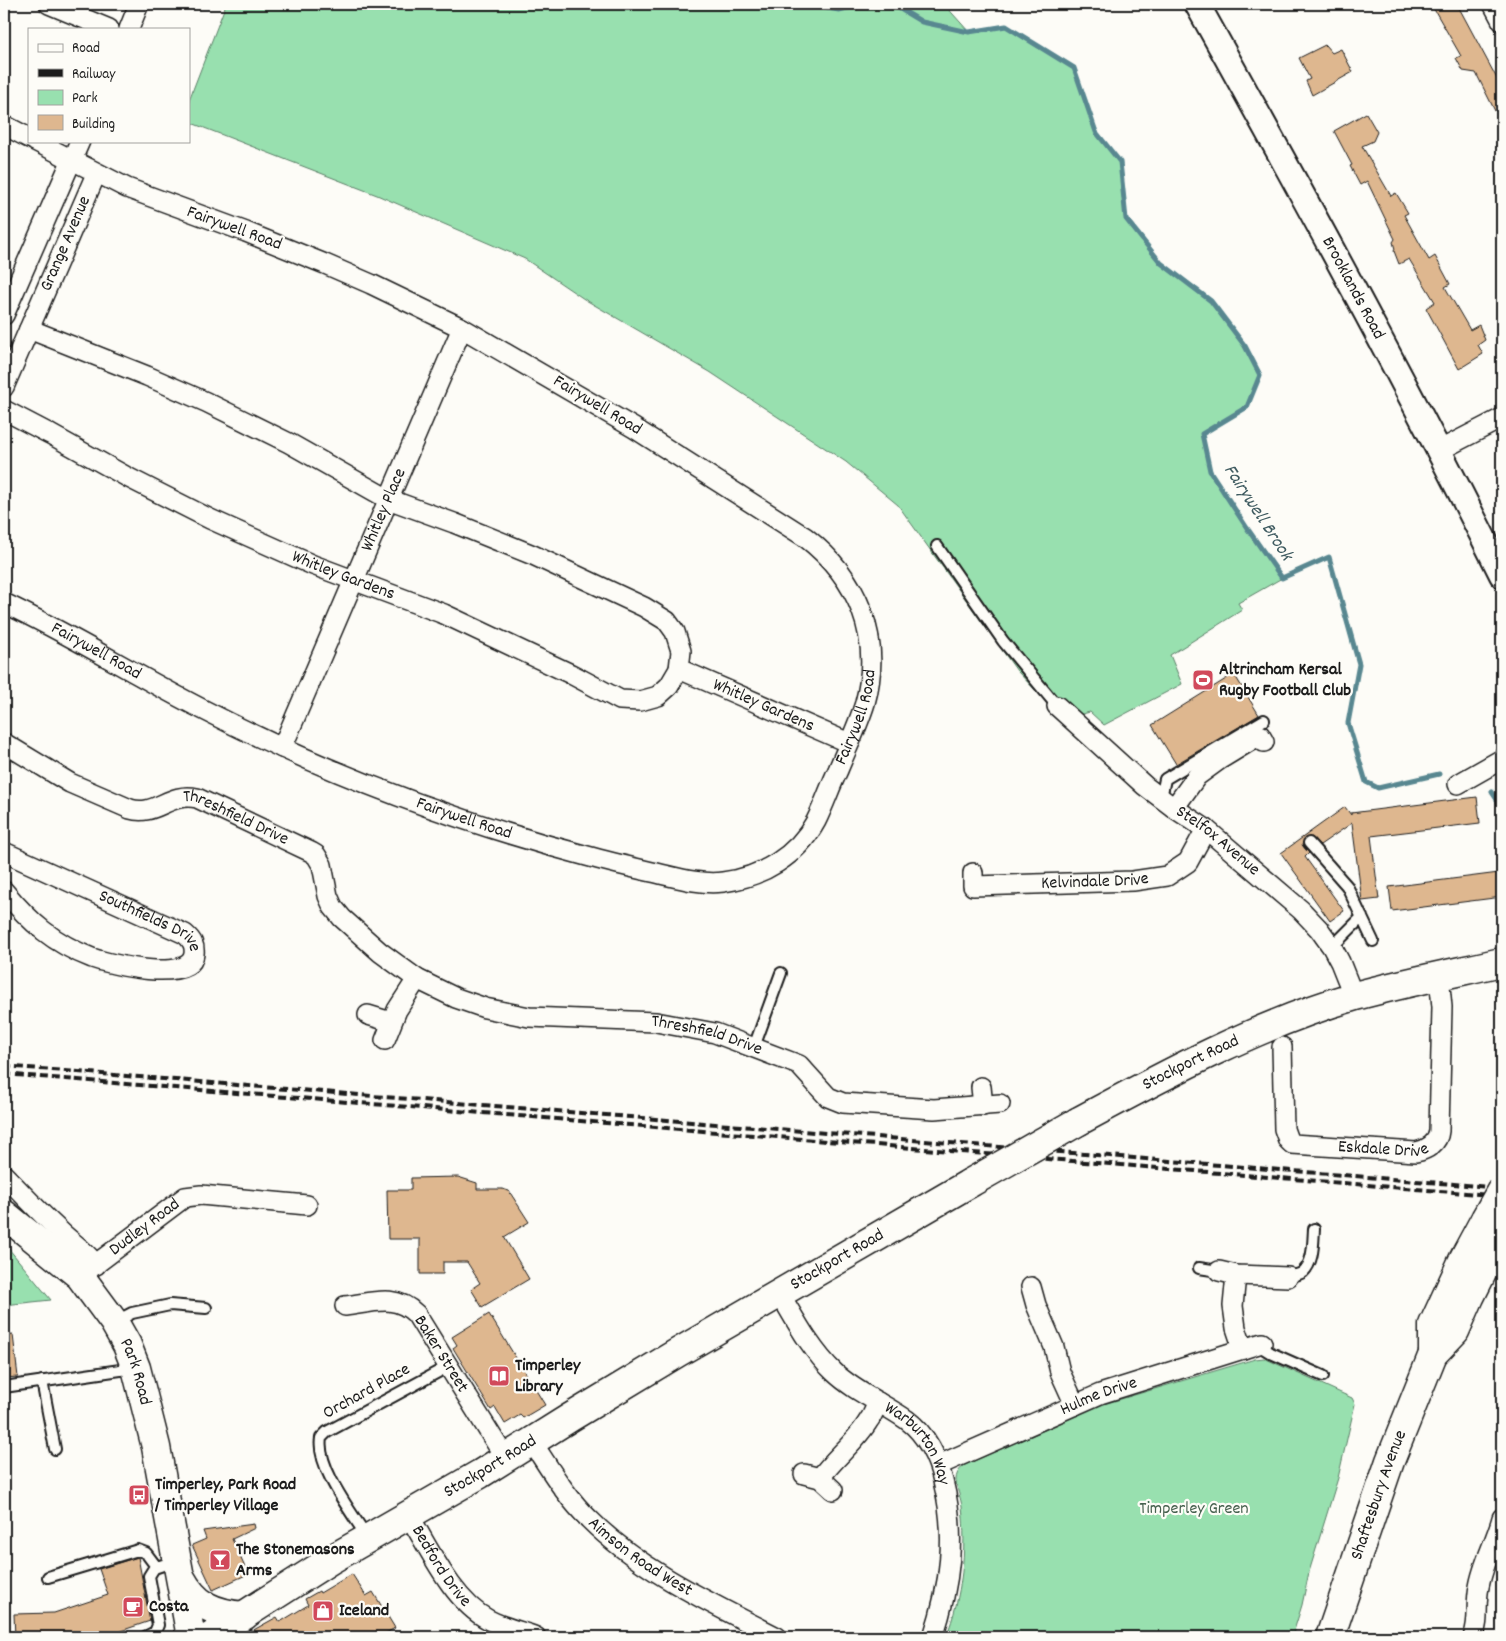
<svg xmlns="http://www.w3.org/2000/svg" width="1506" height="1641" font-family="Dekko,sans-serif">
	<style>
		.green { fill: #98e0af; stroke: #5a7e66 }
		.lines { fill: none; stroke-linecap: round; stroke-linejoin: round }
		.stream { stroke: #588790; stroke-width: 5 }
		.building { fill: #deb78f; stroke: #1c1c1c }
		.service-casing { stroke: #1c1c1c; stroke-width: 14 }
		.minor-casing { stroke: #1c1c1c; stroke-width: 22 }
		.tertiary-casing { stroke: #1c1c1c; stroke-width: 28 }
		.secondary-casing { stroke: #1c1c1c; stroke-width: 31 }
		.trunk-casing { stroke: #1c1c1c; stroke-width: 31 }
		.service { stroke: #fdfcf7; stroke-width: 10 }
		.minor { stroke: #fdfcf7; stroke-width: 19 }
		.tertiary { stroke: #fdfcf7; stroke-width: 24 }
		.secondary { stroke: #fdfcf7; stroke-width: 28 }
		.trunk { stroke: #fdfcf7; stroke-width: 28 }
		.rail { stroke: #1c1c1c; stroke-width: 4; stroke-dasharray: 8 4; stroke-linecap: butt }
		.secondary-bridge-casing { stroke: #1c1c1c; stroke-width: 31; stroke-linecap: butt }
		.trunk-bridge-casing { stroke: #1c1c1c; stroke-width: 31; stroke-linecap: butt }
		.secondary-bridge { stroke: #fdfcf7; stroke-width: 28 }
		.trunk-bridge { stroke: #fdfcf7; stroke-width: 28 }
		.labels { text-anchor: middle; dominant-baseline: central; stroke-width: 4.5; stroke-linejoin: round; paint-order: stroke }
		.street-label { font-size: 18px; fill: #1c1c1c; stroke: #fdfcf7 }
		.poi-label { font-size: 18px; font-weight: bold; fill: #1c1c1c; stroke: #fdfcf7; text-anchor: start }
		.park-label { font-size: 18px; fill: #47614f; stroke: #fdfcf7 }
		.water-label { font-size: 19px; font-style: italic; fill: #3f5b60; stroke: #fdfcf7 }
	</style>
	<rect width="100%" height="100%" fill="#fdfcf7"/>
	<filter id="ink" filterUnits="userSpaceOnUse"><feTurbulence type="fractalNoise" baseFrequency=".02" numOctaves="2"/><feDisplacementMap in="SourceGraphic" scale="10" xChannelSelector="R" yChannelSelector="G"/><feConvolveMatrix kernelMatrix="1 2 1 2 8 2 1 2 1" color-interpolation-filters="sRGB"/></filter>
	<g filter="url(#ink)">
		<path class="green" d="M226,4H944L969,32L1006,26L1074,68L1096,132L1120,162L1126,219L1161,263L1211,301L1245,346L1260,375L1247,407L1202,434L1210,471L1247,528L1282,578L1238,603L1242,610L1170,655L1182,684L1104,725L1090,712L1063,719L1017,671L898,505L846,462L710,372L584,299L525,259L377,195L189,122V100Z
			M4,1243L51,1300L4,1305Z
			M1264,1358L1352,1398L1355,1404L1338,1478L1309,1572L1302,1605L1292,1637H946C962,1596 967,1550 962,1507C960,1490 948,1477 965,1465L1104,1404L1255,1359Z"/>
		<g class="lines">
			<path class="stream" d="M804,4L839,10L863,4
				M892,4L922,22L969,32L1006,26L1074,68L1096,132L1120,162L1126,219L1161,263L1211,301L1245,346L1260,375L1247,407L1202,434L1210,471L1247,528L1282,578L1329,557L1359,664L1348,723L1366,782L1378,788L1439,774
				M1492,792L1502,807"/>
		</g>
		<path class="building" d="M1431,4H1457L1502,88V125L1476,73L1463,71L1456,58L1461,56Z
			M1325,45L1332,53L1341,49L1353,72L1312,95L1306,81L1310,79L1299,58Z
			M1366,113L1377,132L1373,141L1362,146L1391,196L1396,193L1408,213L1404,215L1429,260L1435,256L1450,284L1445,287L1470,330L1479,325L1485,340L1478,345L1483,354L1459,369L1426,308L1435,302L1409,259L1399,264L1394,251L1395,249L1393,242L1395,239L1393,235L1367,181L1360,185L1350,166L1352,165L1334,131Z
			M1234,674L1259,715L1176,764L1152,725Z
			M1477,797L1480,823L1371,836L1379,899L1362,901L1352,823L1320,845L1312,837L1305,838L1302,845L1309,853L1305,857L1344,911L1330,921L1281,853L1345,807L1351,815V813Z
			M1499,873L1502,897L1392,911L1389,887Z
			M458,1177L477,1183V1189H502L509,1191L529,1222L504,1237L529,1279L482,1307L471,1289L480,1283L467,1262H443V1274H420V1239H388L387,1190H411V1178Z
			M489,1314L545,1405L523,1418L520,1415L505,1424L495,1407L491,1410L453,1348L457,1345L452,1337Z
			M13,1335L18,1377L4,1378V1336Z
			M254,1524L255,1528L232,1539L248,1574L213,1590L192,1545L206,1539L203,1531Z
			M138,1557L150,1621L103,1637H15L14,1614L54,1613L108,1595L99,1569Z
			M352,1574L366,1596L373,1592L395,1628L379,1637H241L277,1617L280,1622L308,1605L305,1599L319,1591L320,1593Z"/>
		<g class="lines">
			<g class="service-casing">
				<path id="service" d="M937,546L1003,641L1057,706
					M1161,798L1165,779L1264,720
					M1309,843L1347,886L1373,941
					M1332,947L1362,917
					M754,1047L781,973
					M1199,1268L1219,1271
					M1288,1277C1292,1276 1299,1275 1303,1272C1314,1262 1313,1242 1314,1229
					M115,1322L132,1313L170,1305L206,1308
					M1258,1345L1271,1353L1323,1376
					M42,1381L55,1449
					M4,1387L134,1368
					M367,1537C352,1513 316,1467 321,1438L327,1432L449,1366
					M48,1577L138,1550L146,1553L155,1565L159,1566
					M145,1637L155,1632L158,1625L149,1576L154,1568L163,1565"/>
			</g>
			<g class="minor-casing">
				<g id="minor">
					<path d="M49,4L109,29"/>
					<path d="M1493,4L1502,21"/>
					<path d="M129,29L139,4"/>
					<path d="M4,125L29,138"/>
					<path d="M4,315L80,141"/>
					<path id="s1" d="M4,387L96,174"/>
					<path id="s2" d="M4,410L50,434L129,478L210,519L313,565L444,614L571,674L620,700L640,701L658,696L669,686L679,669L681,651L675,632L667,621L644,607L533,555L454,523L388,499L289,443L206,402L147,376L29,329"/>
					<path d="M1440,450L1502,418"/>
					<path id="s3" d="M4,603C72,635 135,675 202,709C324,772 454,821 587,856C608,862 630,867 652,872C675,877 699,885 723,882C762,877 797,856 816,821C824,805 830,787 838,770C847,748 858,726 865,703C883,637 858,578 805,537L634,428L462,328L371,284L325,264L246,232L127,188L35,141"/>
					<path id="s4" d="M679,669L849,743"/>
					<path id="s5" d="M1057,706L1145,786L1174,808L1206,829L1301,910L1319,929L1332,947L1340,962L1354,997"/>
					<path id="s6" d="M4,743L70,783L130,809C156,817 168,792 197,798L311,852L316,855L322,865L328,896L333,907L342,918L380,952L417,979L456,998L485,1008L529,1017L656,1022L715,1033L799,1065L828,1097L843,1103L934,1109L1000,1104"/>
					<path id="s7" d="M282,748L462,328"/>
					<path d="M1458,784L1502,759"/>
					<path d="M1174,808L1197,776L1219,760L1260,735L1264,742"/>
					<path id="s8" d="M4,852L185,934C192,940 195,945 194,954C191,984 109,964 92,958C53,943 30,922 4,891"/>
					<path id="s9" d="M973,873V886L1133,881L1167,876L1188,862L1206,829"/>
					<path d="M368,1015L391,1022"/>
					<path d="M385,1040L397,1010L417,979"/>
					<path id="s10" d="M1282,1047L1284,1129L1288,1140L1292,1144L1416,1152C1427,1150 1438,1143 1439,1131L1442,1007L1439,976"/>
					<path d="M981,1087L983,1106"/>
					<path d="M4,1175C22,1193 40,1213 59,1230C71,1242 86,1251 96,1265"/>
					<path d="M1219,1271L1236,1275L1288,1277"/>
					<path d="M1236,1275L1233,1306L1236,1328L1243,1349"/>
					<path id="s11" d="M80,1276L185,1197L201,1195L307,1205"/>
					<path d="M1031,1287L1036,1305L1054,1347L1060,1372L1075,1405"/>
					<path id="s12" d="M780,1294C796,1321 811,1350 834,1372C855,1392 883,1403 907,1420C926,1434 938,1458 943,1481C957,1535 950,1585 933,1637"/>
					<path id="s13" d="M345,1306C372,1303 395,1293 416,1314L506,1459"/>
					<path id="s14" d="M532,1442C550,1469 566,1497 589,1519C642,1572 711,1603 777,1637"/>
					<path id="s15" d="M939,1465L1100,1394L1262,1343"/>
					<path d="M804,1474L820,1478L833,1490"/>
					<path d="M820,1478C835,1457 856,1442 869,1420C873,1415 875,1408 878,1402"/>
					<path id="s16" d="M408,1514C429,1548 453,1602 489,1620C504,1628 521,1631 536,1637"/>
					<path d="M1473,1637C1480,1621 1475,1604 1479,1587C1483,1563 1496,1541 1502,1518"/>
				</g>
			</g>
			<g class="tertiary-casing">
				<g id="tertiary">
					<path id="s17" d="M1197,4C1302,193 1406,382 1502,575"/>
				</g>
			</g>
			<g class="secondary-casing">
				<g id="secondary">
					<path id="s18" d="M1079,1121C1166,1074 1259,1024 1355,996C1403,983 1453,973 1502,962"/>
					<path id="s19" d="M4,1214L80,1276L114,1322L127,1345L136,1368L156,1447L191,1637"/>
					<path d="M181,1578C196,1606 214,1613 244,1616"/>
					<path id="s20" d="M210,1637L332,1559L480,1474L571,1417L677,1353L970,1183"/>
				</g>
			</g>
			<g class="trunk-casing">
				<g id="trunk">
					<path d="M1433,1354V1325L1464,1258L1485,1219"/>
					<path id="s21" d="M1330,1637L1390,1461L1433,1354L1455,1331L1470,1297L1502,1233"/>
				</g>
			</g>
			<use href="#service" class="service"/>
			<use href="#minor" class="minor"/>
			<use href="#tertiary" class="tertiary"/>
			<use href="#secondary" class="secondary"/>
			<use href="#trunk" class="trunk"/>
			<path class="rail" d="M4,1066L1502,1188
				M4,1074L1502,1196"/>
			<g class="secondary-bridge-casing">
				<path id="secondary-bridge" d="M970,1183L1079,1121"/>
			</g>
			<g class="trunk-bridge-casing">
				<path id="trunk-bridge" d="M1485,1219L1502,1189"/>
			</g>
			<use href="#secondary-bridge" class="secondary-bridge"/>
			<use href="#trunk-bridge" class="trunk-bridge"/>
		</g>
	</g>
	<defs>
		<g id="stadium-square" transform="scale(1.125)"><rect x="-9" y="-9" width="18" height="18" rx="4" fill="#d1495b" stroke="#fdfcf7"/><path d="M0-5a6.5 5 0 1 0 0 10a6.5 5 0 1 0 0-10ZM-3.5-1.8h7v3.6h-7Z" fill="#fff"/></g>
		<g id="library-square" transform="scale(1.125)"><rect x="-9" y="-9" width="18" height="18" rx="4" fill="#d1495b" stroke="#fdfcf7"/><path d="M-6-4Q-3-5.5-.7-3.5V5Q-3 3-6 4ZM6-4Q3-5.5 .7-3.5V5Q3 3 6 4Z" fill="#fff"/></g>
		<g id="bus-square" transform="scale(1.125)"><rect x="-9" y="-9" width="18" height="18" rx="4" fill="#d1495b" stroke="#fdfcf7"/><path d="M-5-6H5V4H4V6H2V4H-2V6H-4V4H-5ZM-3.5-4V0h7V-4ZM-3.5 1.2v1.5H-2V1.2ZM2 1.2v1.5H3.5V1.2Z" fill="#fff"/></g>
		<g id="bar-square" transform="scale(1.125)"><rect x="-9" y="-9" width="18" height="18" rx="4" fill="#d1495b" stroke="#fdfcf7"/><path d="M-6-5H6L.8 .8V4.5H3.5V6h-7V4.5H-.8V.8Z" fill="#fff"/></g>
		<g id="cafe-square" transform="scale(1.125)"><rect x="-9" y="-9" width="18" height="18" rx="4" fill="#d1495b" stroke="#fdfcf7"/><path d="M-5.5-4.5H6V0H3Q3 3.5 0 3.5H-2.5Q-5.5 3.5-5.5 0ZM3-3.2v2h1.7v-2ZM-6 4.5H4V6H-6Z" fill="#fff"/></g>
		<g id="shop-square" transform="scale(1.125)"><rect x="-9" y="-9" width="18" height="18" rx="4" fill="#d1495b" stroke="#fdfcf7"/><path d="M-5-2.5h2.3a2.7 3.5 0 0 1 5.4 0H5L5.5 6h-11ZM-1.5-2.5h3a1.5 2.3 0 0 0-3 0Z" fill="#fff"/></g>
	</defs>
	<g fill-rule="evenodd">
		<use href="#stadium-square" x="1203" y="680"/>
		<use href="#library-square" x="499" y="1376"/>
		<use href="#bus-square" x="139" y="1495"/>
		<use href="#bar-square" x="220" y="1560"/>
		<use href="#cafe-square" x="133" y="1607"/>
		<use href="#shop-square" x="323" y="1611"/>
	</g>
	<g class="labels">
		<g class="street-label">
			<text transform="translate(234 229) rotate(20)">Fairywell Road</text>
			<text stroke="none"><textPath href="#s1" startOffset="156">Grange Avenue</textPath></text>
			<text stroke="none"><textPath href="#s17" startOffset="324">Brooklands Road</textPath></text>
			<text transform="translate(597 406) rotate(31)">Fairywell Road</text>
			<text stroke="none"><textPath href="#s7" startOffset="259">Whitley Place</textPath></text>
			<text stroke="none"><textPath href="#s2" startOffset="378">Whitley Gardens</textPath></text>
			<text stroke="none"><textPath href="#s3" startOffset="104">Fairywell Road</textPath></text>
			<text stroke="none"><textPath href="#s4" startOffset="92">Whitley Gardens</textPath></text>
			<text stroke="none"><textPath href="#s3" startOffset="1004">Fairywell Road</textPath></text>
			<text stroke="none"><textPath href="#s3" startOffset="509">Fairywell Road</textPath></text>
			<text stroke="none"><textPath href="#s6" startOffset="255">Threshfield Drive</textPath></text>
			<text stroke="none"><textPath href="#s5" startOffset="210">Stelfox Avenue</textPath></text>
			<text stroke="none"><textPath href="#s9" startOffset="135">Kelvindale Drive</textPath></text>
			<text stroke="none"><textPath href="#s8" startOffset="162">Southfields Drive</textPath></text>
			<text stroke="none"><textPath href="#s6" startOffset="809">Threshfield Drive</textPath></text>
			<text stroke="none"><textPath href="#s18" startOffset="126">Stockport Road</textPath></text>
			<text stroke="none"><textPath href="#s10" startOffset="191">Eskdale Drive</textPath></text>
			<text stroke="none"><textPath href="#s11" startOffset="81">Dudley Road</textPath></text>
			<text stroke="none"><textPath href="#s20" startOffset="732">Stockport Road</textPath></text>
			<text stroke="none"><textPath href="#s13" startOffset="122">Baker Street</textPath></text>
			<text stroke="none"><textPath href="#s19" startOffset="210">Park Road</textPath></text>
			<text transform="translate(367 1392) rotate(-29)">Orchard Place</text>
			<text stroke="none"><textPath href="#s15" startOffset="174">Hulme Drive</textPath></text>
			<text stroke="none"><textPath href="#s12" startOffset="208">Warburton Way</textPath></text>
			<text stroke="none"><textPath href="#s20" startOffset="328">Stockport Road</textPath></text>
			<text stroke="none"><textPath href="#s21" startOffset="150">Shaftesbury Avenue</textPath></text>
			<text stroke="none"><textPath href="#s14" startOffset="160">Aimson Road West</textPath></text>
			<text stroke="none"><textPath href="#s16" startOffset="62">Bedford Drive</textPath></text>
		</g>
		<g class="poi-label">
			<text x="1219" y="670">Altrincham Kersal<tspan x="1219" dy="21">Rugby Football Club</tspan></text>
			<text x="515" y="1366">Timperley<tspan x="515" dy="21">Library</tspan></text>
			<text x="155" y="1485">Timperley, Park Road<tspan x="155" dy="21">/ Timperley Village</tspan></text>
			<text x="236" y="1550">The Stonemasons<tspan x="236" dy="21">Arms</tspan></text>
			<text x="149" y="1607">Costa</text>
			<text x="339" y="1611">Iceland</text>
		</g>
		<g class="park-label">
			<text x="1194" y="1509">Timperley Green</text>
		</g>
		<g class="water-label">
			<text transform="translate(1257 513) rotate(57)">Fairywell Brook</text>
		</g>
	</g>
	<rect width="1506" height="1641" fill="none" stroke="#fdfcf7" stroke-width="20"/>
	<rect x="10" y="10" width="1486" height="1621" fill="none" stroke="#1c1c1c" stroke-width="2" filter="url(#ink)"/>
	<rect x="28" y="28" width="162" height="115" fill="#fdfcf7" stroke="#a3a29f"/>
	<rect x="38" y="44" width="25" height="8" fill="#fdfcf7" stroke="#a3a29f"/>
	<text x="72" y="52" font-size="15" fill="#1c1c1c">Road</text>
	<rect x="38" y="69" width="25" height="8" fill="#1c1c1c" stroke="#a3a29f"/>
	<text x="72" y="78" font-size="15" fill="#1c1c1c">Railway</text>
	<rect x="38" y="90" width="25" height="15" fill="#98e0af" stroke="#a3a29f"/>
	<text x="72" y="102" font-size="15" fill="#1c1c1c">Park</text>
	<rect x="38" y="115" width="25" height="15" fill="#deb78f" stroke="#a3a29f"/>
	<text x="72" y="128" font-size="15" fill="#1c1c1c">Building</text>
</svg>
